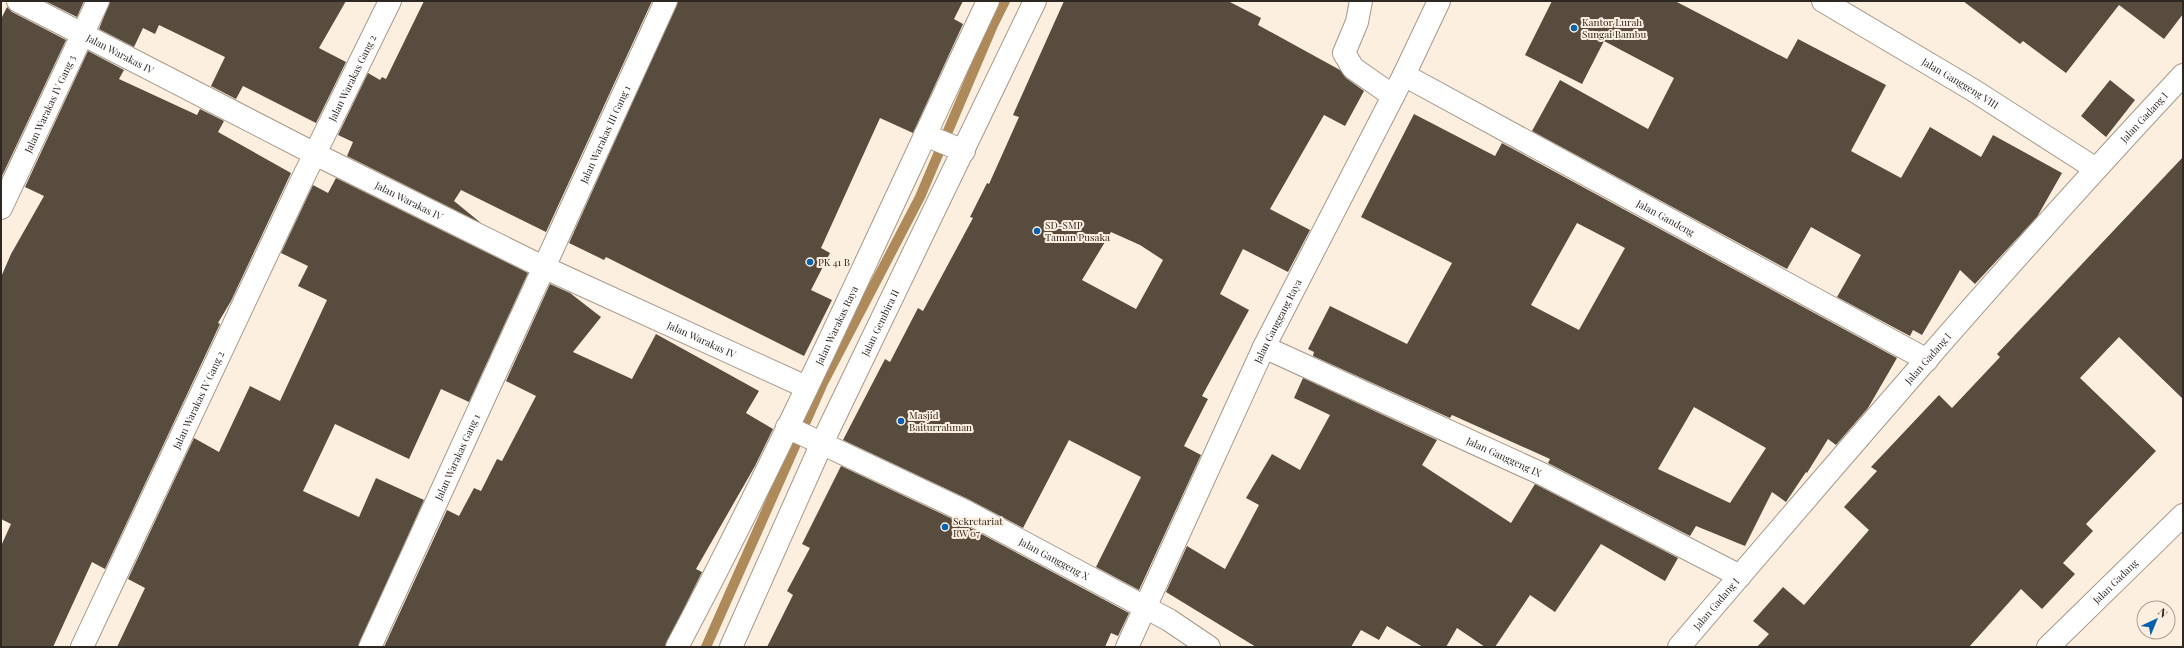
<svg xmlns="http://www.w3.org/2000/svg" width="2184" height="648" font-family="'Playfair Display',serif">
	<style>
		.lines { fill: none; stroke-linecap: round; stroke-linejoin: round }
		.stream { stroke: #ae8a5b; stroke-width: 10 }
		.building { fill: #584c3f; fill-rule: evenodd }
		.minor-casing { stroke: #a59889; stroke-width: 24 }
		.minor { stroke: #fff; stroke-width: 22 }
		.poi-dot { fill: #0861ae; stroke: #fdefdf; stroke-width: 1.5 }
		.labels { text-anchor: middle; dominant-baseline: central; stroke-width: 4; stroke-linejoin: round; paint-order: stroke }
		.poi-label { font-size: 10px; fill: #2d2822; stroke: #fdefdf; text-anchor: start }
		.street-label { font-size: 10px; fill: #2d2822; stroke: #fdefdf }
	</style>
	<rect width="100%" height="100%" fill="#fdefdf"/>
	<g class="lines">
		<path class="stream" d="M706,647L823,383L920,197L993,25L1005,1"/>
	</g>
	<path class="building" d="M45,1H84L77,17Z
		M110,1H346L319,48L346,62L316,123L243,86L236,99L211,86L225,57L159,25L155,34L143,28L134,47L99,29Z
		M424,1H652L546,232L461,190L454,201L481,223L347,156L353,142L338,135L368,73L380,80L382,77L386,79Z
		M678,1H963L954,19L963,24L913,133L880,118L821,248L830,253L811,290L832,300L804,356L606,257L604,260L569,243Z
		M1064,1H1228L1261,18L1258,25L1340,70L1346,78L1364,91L1345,126L1324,115L1270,209L1310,230L1288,272L1243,249L1220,294L1249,310L1202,396L1208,399L1184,446L1201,455L1139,590L1096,567L1141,477L1069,440L1023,528L970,500L843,440L885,359L890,362L918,308L923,311L973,218L970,217L987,183L989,184L1019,117L1013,115ZM1111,232L1140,245L1163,260L1136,309L1082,280Z
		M1552,1H1675L1787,59L1798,39L1886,85L1851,151L1901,178L1930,127L1981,157L1993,135L2062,173L2037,217L1975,284L1960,270L1922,335L1913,330L1910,336L1837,297L1861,255L1811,227L1787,269L1532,131L1560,80L1648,129L1674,78L1604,41L1582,84L1525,55Z
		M1963,1H2183V14L2164,39L2119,5L2066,73L2023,41L2020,44Z
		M7,7L12,12L66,40L2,176L1,19Z
		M88,51L124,70L119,79L197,115L200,109L224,121L218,132L291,173L231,301L218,323L220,324L105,569L92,562L53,647H1V546L11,524L1,519V277L11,254L44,196L25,187Z
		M2110,80L2135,100L2106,137L2081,116Z
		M1414,114L1495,156L1502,143L1897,358L1868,408L1836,445L1828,439L1807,473L1806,472L1786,502L1772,492L1745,546L1696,526L1690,536L1548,463L1550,459L1452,415L1450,418L1313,356L1314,352L1308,349L1330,306L1407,344L1452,263L1361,217ZM1577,223L1625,248L1579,330L1531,305ZM1694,407L1766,448L1730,503L1658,469Z
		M2183,157V399L2119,337L2080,378L2156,451L2086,524L2093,531L2063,563L2075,574L2042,609L2021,589L1969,647H1757L1769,634L1753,621L1783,587L1804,605L1869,530L1844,507L1877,471L1871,467L1939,395L1952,408L2000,357L1997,354Z
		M336,178L528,273L469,402L441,389L409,459L335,424L303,491L359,517L376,478L424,500L358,647H117L145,588L128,579L194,438L219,452L250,386L280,401L327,300L298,286L308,266L281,253L313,185L328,193Z
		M550,284L570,293L601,317L573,352L632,379L656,334L759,391L746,413L773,429L755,466L696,569L702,572L665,647H384L447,510L459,516L474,488L481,491L497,459L502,461L536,396L506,381Z
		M1303,378L1437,440L1422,465L1511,523L1535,484L1678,558L1665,581L1601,544L1555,612L1530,595L1495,647H1485L1457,628L1446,647H1423L1387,626L1379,640L1361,630L1351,647H1256L1166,592L1187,546L1225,569L1259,505L1246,498L1272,454L1300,470L1330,415L1294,398Z
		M841,466L959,522L1129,613L1118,636L1111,633L1105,647H767L793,595L787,591L810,548L802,544Z"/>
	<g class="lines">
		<g class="minor-casing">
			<g id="minor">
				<path id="s1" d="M18,1L315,154L543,267L806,387"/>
				<path d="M1361,1L1357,22L1344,53L1353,68L1393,96"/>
				<path id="s2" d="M1823,1L1973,90L2096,169"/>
				<path id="s3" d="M1404,75L1927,360"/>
				<path d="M925,135L964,151"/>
				<path id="s4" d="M1,208L98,1"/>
				<path id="s5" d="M1264,347L1542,474L1740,576"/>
				<path id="s6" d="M787,427L965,511L1169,620L1209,647"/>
				<path id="s7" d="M82,647L300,184L390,1"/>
				<path id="s8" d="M370,647L666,1"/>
				<path id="s9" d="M677,647C789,436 886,217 988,1"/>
				<path id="s10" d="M731,647L822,443L1035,1"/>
				<path id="s11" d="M1127,647L1264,347L1404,75L1439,1"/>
				<path id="s12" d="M1679,647C1844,454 2009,261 2183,75"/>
				<path id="s13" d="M2048,647L2183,515"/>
			</g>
		</g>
		<use href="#minor" class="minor"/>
	</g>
	<g class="poi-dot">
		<circle cx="1574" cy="28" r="4"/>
		<circle cx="1037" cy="231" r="4"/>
		<circle cx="810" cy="262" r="4"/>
		<circle cx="901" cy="421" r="4"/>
		<circle cx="945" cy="527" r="4"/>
	</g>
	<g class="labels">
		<g class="poi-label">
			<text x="1582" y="22">Kantor Lurah<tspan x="1582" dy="12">Sungai Bambu</tspan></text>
			<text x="1045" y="225">SD-SMP<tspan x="1045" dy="12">Taman Pusaka</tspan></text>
			<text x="818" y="262">PK 41 B</text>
			<text x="909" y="415">Masjid<tspan x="909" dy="12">Baiturrahman</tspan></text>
			<text x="953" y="521">Sekretariat<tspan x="953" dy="12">RW 07</tspan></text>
		</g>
		<g class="street-label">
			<text stroke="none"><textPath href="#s1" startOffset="115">Jalan Warakas IV</textPath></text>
			<text stroke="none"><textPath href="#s7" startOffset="630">Jalan Warakas Gang 2</textPath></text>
			<text stroke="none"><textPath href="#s2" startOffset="160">Jalan Ganggeng VIII</textPath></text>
			<text stroke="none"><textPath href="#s4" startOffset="115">Jalan Warakas IV Gang 3</textPath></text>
			<text stroke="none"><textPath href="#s12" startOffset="705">Jalan Gadang I</textPath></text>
			<text stroke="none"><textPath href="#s8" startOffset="564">Jalan Warakas III Gang 1</textPath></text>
			<text stroke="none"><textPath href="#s1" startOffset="439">Jalan Warakas IV</textPath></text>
			<text stroke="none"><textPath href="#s3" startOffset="298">Jalan Gandeng</textPath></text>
			<text stroke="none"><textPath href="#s11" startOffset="359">Jalan Ganggang Raya</textPath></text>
			<text stroke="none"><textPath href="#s10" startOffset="357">Jalan Gembira II</textPath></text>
			<text stroke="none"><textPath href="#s9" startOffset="359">Jalan Warakas Raya</textPath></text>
			<text stroke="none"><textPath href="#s1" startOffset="763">Jalan Warakas IV</textPath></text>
			<text stroke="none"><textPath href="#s12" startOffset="381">Jalan Gadang I</textPath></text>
			<text stroke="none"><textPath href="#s7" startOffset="273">Jalan Warakas IV Gang 2</textPath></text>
			<text stroke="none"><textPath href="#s5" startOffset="264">Jalan Ganggeng IX</textPath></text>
			<text stroke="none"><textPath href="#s8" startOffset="209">Jalan Warakas Gang 1</textPath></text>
			<text stroke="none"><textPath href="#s6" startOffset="298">Jalan Ganggeng X</textPath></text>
			<text stroke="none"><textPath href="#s13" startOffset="94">Jalan Gadang</textPath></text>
			<text stroke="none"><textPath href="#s12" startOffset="57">Jalan Gadang I</textPath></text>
		</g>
	</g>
	<rect width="2184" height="648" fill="none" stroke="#2d2822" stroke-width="4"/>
	<g transform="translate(2156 620) rotate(44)"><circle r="19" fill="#fdefdf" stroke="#aa9f93"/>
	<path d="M0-3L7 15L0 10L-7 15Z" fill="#0861ae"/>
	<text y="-6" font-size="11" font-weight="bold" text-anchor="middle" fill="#2d2822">N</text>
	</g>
</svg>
